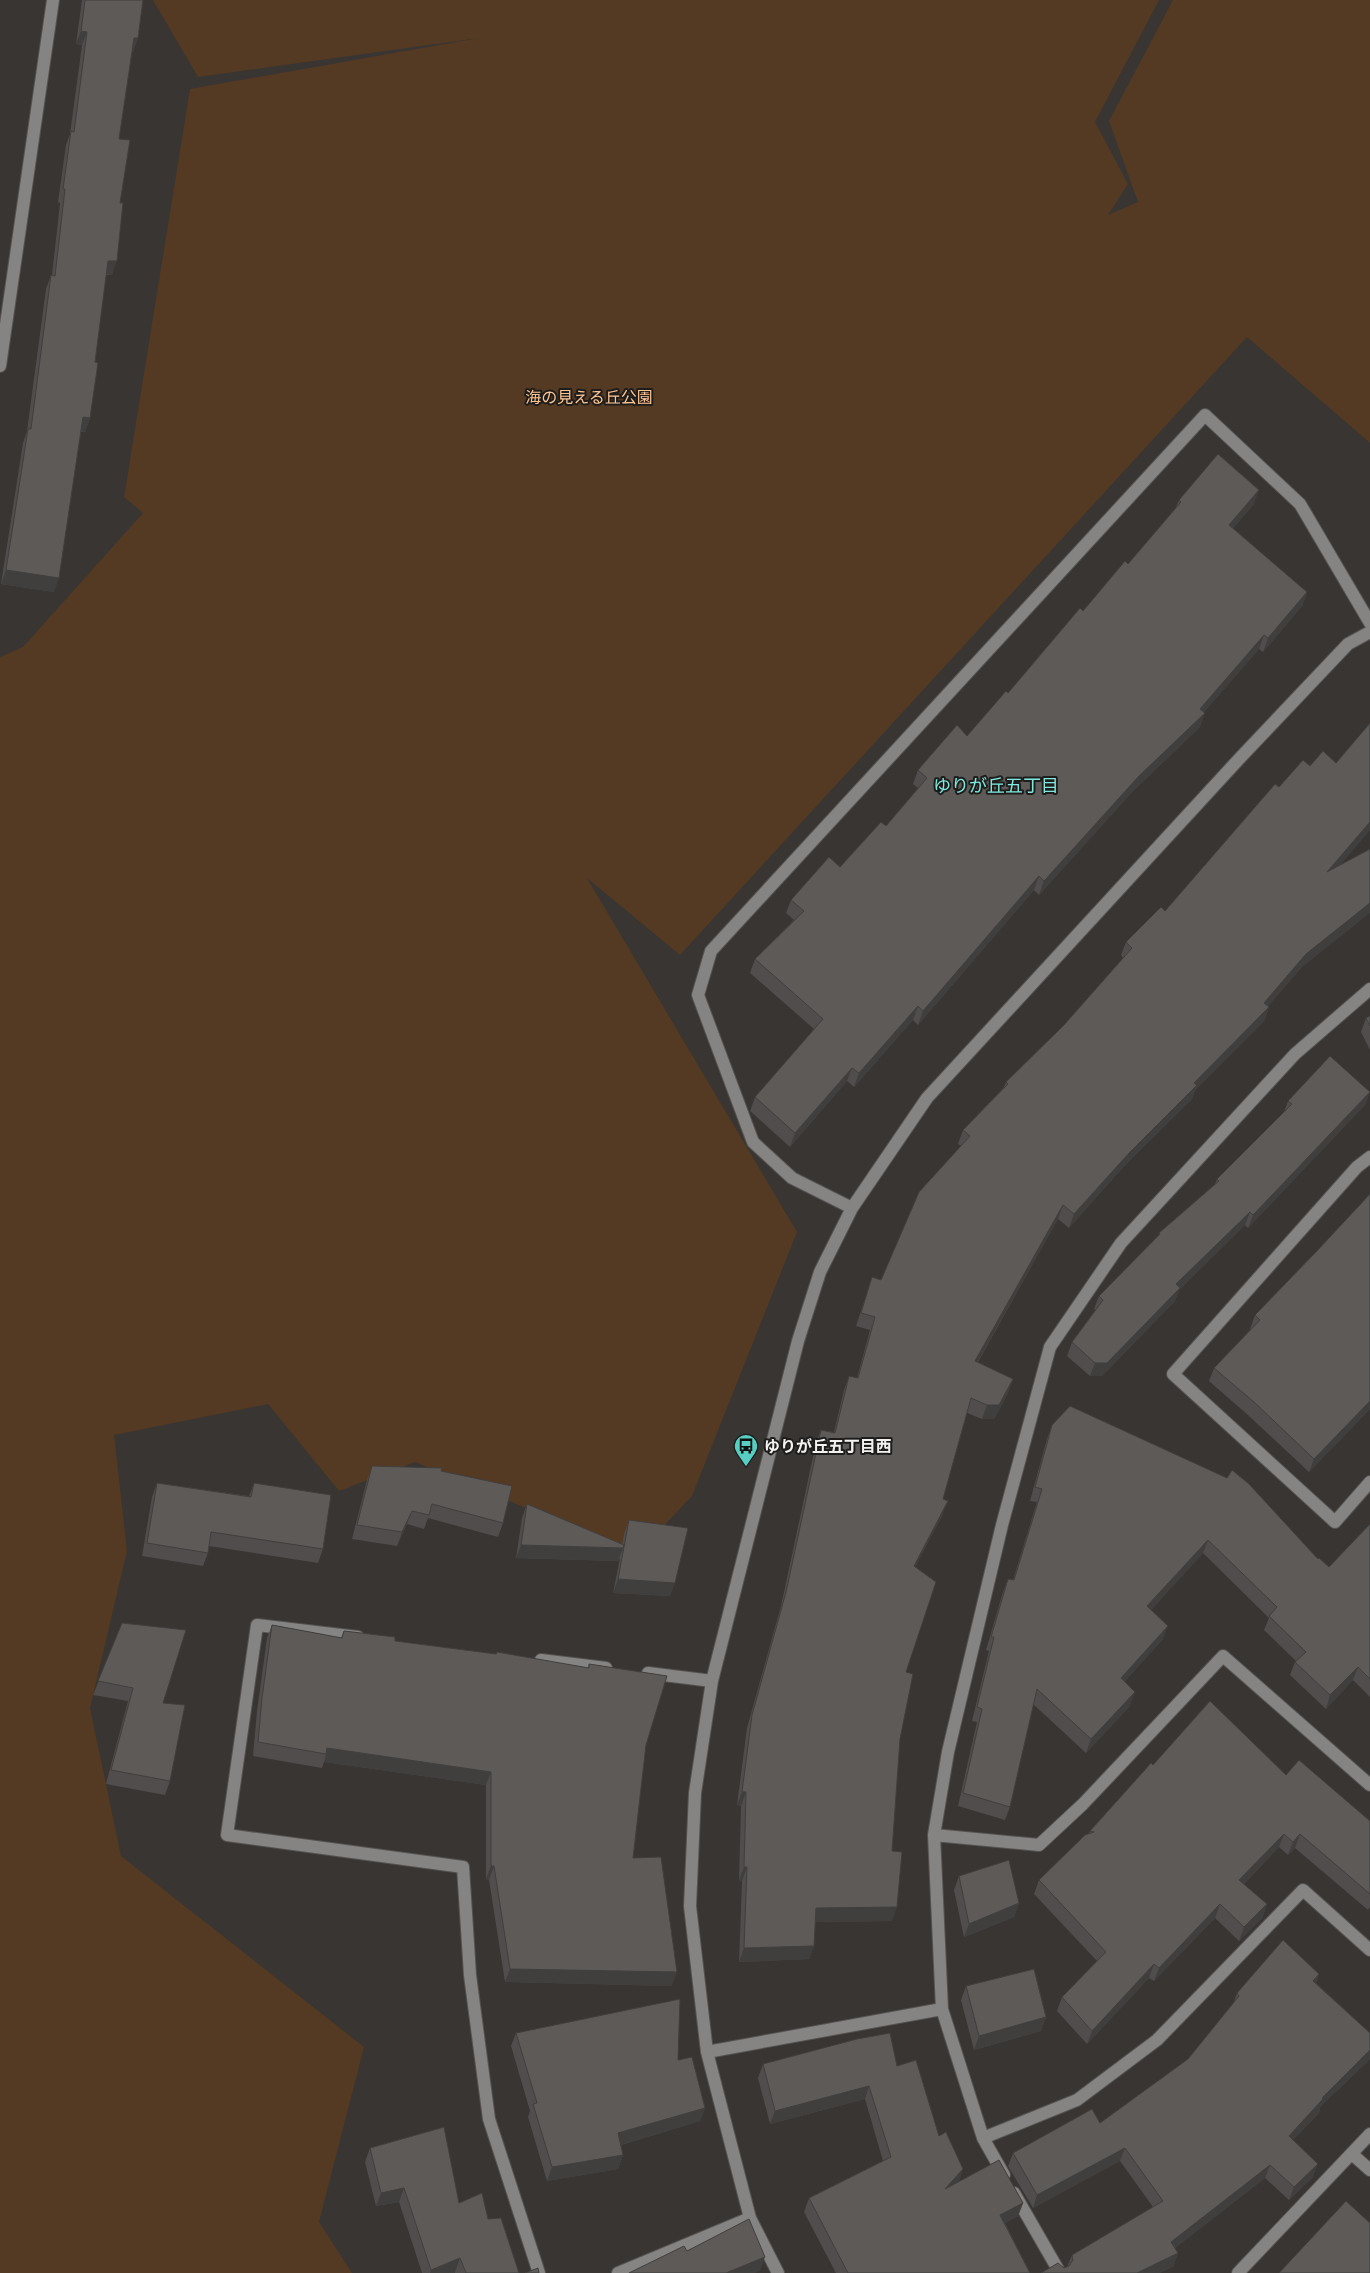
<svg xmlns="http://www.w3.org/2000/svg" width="1370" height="2273" font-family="Quicksand,'Noto Sans JP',sans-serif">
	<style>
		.green { fill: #543a22 }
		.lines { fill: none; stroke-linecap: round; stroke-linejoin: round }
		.minor-casing { stroke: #565351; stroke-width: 14 }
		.minor { stroke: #858483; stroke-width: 12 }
		.wall { fill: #504d4c }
		.shaded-wall { fill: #413f3e }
		.building { fill: #5d5a58; stroke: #413f3e }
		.labels { text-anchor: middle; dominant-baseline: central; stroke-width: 4; stroke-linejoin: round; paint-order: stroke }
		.park-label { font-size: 16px; fill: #fec592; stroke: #1e1d1c }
		.poi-label { font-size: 16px; font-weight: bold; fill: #f3f1f0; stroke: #1e1d1c; text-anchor: start }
		.neighbourhood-label { font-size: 18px; fill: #7fe9de; stroke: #1e1d1c }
	</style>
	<rect width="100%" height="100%" fill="#383533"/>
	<path class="green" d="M153,0H1159L1095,122L1128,184L1108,215L1138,202L1109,121L1173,0H1370V443L1247,337L680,955L587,878L797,1232L692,1496L637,1554L415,1462L339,1491L268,1404L114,1435L127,1551L90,1708L121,1856L364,2047L319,2222L352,2273H0V657L23,647L143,513L124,497L190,89L479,38L198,77Z"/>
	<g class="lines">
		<g class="minor-casing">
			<path id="minor" d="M0,366L53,0
				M1370,1157L1357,1167L1173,1374L1335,1522L1370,1482
				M852,1208L792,1178L753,1142L698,995L711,951L1205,415L1300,504L1370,623
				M358,1637L257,1625L227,1835L463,1867L470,1975L489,2119L539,2273
				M541,1660L606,1668
				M648,1673L712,1681
				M934,1835L1039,1845L1083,1804L1223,1656L1370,1785
				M707,2052L942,2009
				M983,2138L1077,2100L1157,2040L1303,1890L1370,1950
				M1352,2154L1370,2170
				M1004,2175L983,2138L942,2009L934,1835L948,1752L1002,1525L1050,1347L1121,1243L1295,1054L1370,989
				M1014,2193L1060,2273
				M618,2273L750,2218
				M778,2273L750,2218L707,2052L690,1906L695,1793L712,1681L798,1341L820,1272L852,1208L927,1098L1239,759L1348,644L1370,632
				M1238,2273L1370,2134"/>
		</g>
		<use href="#minor" class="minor"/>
	</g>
	<path class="wall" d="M82,0H143L138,38L133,52H132L119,139L120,203L112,275H106L95,362L90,418L85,432H81L54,592L1,584L23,443L27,431L46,289L51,275H52L60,203L58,202L66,145L70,134L82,45L76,44Z
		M1179,500L1254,504L1233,528L1307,592L1302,606L1263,652L1259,649L1204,712L1200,727L1133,791L1039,895L1034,890L918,1025L913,1020L854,1087L847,1081L790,1147L750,1111L755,1097L814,1029L750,973L755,959L794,920L786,913L791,900L840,867L886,826L918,788L913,784L918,770L967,736L1008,693L1083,611L1128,564L1175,509Z
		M1279,787L1370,830L1340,865L1301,968L1268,1006L1269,1007L1264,1021L1195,1090L1192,1099L1125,1165L1069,1228L1058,1219L978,1362L1013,1379L1008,1393L994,1419H982L967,1413L943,1499V1514L915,1567L900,1739L892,1851V1921L815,1922L814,1946L809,1959L739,1962L742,1881L739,1880L741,1806L737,1805L747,1728L781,1606L816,1443L821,1430L834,1432L844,1390L849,1376L857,1378L870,1330L856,1326L872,1277L881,1280L961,1146L958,1144L963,1130L1004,1087L1006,1082L1064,1025L1123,958L1121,955L1126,942L1165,911Z
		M1370,1016V1050L1361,1032L1366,1018Z
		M1370,1092L1365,1105L1248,1228L1245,1225L1179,1290L1175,1301L1102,1376H1090L1067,1356L1072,1342L1096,1310L1094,1309L1099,1296L1158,1237L1159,1233L1215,1184L1217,1179L1284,1112L1288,1101Z
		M1370,1194V1409L1309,1472L1249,1416L1209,1381L1214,1368L1251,1329H1250L1255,1315L1315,1253Z
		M1052,1425L1318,1559L1329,1567L1370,1524V1697L1353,1680L1326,1709L1290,1675L1295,1662L1296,1661L1264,1630L1269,1618L1203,1553L1151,1610L1163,1639L1125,1681L1130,1706L1086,1753L1033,1704L1010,1807L1005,1820L958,1806L977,1722L972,1721L989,1651L986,1650L1003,1592L1008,1579L1013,1580L1037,1502L1030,1501L1047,1439Z
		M372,1466L441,1471L503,1523L498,1537L428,1518L424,1529L407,1524L397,1546L352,1539L367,1480Z
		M157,1483L249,1496L254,1483L323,1549L318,1563L209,1546L208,1553L203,1566L142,1556L152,1497Z
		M527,1504L622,1545L624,1534L629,1520L670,1596L613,1593L620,1558L618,1561L516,1558L522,1518Z
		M122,1623L170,1781L165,1795L106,1784L128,1701L93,1695Z
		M272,1625L341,1638L344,1631L395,1641L588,1668L589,1664L646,1745L633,1858L672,1986L505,1982L489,1880L486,1879V1785L324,1762L322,1768L253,1756L257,1711L267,1638Z
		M1153,1765L1286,1775L1370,1821V1907L1368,1910L1295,1848L1288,1855L1279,1847L1244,1884L1267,1904L1262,1918L1239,1941L1215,1918L1154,1981L1149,1978L1087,2044L1057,2011L1062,1997L1097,1961L1034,1894L1039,1880L1089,1834L1090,1831Z
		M959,1876L1019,1903L1014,1917L964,1937L954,1890Z
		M1319,1974L1316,1983L1370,2033V2059L1320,2107L1319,2113L1293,2140L1313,2177L1289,2200L1265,2178L1175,2248L1178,2253L1173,2267L1064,2268L1067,2267L1072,2255L1153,2207L1120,2161L1033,2208L1008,2166L1013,2153L1100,2123L1188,2059L1233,2004L1237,1993Z
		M966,1986L1046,2017L1041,2031L974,2050L961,2000Z
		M516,2033L705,2108L700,2121L621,2145L623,2155L618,2169L547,2181L528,2117L530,2111L511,2046Z
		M763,2064L897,2066L939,2136L959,2181L1023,2203L1018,2216L1005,2223L1030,2273H836L804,2212L809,2198L883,2161L865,2099L770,2124L758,2078Z
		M370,2148L459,2203L488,2219L519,2273H455V2272L453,2273H422L399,2202L376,2206L365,2162Z"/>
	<path class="shaded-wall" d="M81,31L87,32L82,45L76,44Z
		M134,38H138L133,52L129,51Z
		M108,261H117L112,275L103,274Z
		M83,417L90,418L85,432L78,431Z
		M1259,490L1254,504L1224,538L1229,525Z
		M6,570L59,578L54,592L1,584Z
		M1307,592L1302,606L1263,652L1268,638Z
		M1264,635L1259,649L1198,719L1205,713L1200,727L1133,791L1039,895L1044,881L1200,709Z
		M1370,822V830L1322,886L1327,872Z
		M1039,876L1034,890L918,1025L923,1011Z
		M1370,903V913L1301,968L1259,1017L1264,1003L1306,954Z
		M918,1006L913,1020L854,1087L859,1073Z
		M1269,1007L1264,1021L1195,1090L1192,1099L1125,1165L1069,1228L1074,1214L1130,1152L1194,1083Z
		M852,1068L847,1081L790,1147L795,1133Z
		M1370,1092L1365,1105L1248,1228L1253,1215Z
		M1063,1205L1058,1219L970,1375L975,1361Z
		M1250,1212L1245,1225L1179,1290L1175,1301L1102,1376H1090L1095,1363Z
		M1013,1379L1008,1393L994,1419H982L987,1405Z
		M1370,1401V1409L1309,1472L1314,1459Z
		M948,1501L943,1514L909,1579L914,1566Z
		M412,1511L407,1524L397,1546L402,1532Z
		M1208,1540L1203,1553L1142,1620L1147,1606Z
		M521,1545L623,1548L618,1561L516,1558Z
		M618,1579L675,1583L670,1596L613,1593Z
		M1168,1626L1163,1639L1116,1691L1121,1678Z
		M1358,1667L1353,1680L1326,1709L1330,1695Z
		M1135,1692L1130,1706L1086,1753L1091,1739Z
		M327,1748L491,1772L486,1785L324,1762L326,1754Z
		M742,1792H746L741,1806L737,1805Z
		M1284,1834L1279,1847L1234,1894L1239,1880Z
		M1300,1834L1295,1848L1288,1855L1293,1842Z
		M491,1866H494L489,1880L486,1879Z
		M744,1867H747L742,1881L739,1880Z
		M1019,1903L1014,1917L964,1937L969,1924Z
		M1220,1904L1215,1918L1154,1981L1159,1968Z
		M1267,1904L1262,1918L1239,1941L1244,1927Z
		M897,1907L892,1921L811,1922L816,1908Z
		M814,1946L809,1959L739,1962L744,1948Z
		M1154,1964L1149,1978L1087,2044L1092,2031Z
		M510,1969L677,1972L672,1986L505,1982Z
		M1319,1974L1314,1987L1313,1981Z
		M1046,2017L1041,2031L974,2050L979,2036Z
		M1370,2050V2059L1320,2107L1319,2113L1284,2149L1289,2136L1322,2098Z
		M869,2086L865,2099L770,2124L775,2111Z
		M705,2108L700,2121L613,2147L618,2133Z
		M1125,2148L1120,2161L1033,2208L1037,2195Z
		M623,2155L618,2169L547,2181L552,2167Z
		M1318,2164L1313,2177L1289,2200L1294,2187Z
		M1270,2165L1265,2178L1166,2255L1171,2242Z
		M963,2169L959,2183L945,2189Z
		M404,2188L399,2202L376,2206L381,2193Z
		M1023,2203L1018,2216L995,2228L1000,2215Z
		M1178,2253L1173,2267L1160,2273H1137Z
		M765,2257L760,2271L755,2273H726Z
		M460,2258L455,2272L453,2273H430L431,2270Z"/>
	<path class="building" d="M85,0H143L138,38H134L119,139L130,140L120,203H123L117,261H108L95,362L98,363L90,418L83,417L59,578L6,570L28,429H31L51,275L55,276L65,189H63L71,131L74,132L87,32L81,31Z
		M1218,454L1259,490L1229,525L1307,592L1268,638L1264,635L1200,709L1205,713L1138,777L1044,881L1039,876L923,1011L918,1006L859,1073L852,1068L795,1133L755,1097L823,1019L755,959L804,911L791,900L829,857L840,867L881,822L886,826L927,778L918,770L957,725L967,736L1006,691L1008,693L1080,608L1083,611L1125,561L1128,564L1181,502L1179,500Z
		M1370,723V822L1327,872L1370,849V903L1306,954L1264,1003L1269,1007L1194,1083L1197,1085L1130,1152L1074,1214L1063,1205L975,1361L1013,1379L999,1405H987L971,1398L943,1499L948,1501L914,1566L936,1582L906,1672L913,1674L900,1739L892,1851L902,1852L897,1907L816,1908L814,1946L744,1948L747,1867H744L746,1792H742L752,1715L786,1592L821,1430L835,1433L849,1376L858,1378L875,1317L861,1313L872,1277L881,1280L919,1192L970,1136L963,1130L1008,1084L1006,1082L1064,1025L1132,948L1126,942L1161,907L1165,911L1275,784L1279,787L1303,760L1310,766L1323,751L1336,763Z
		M1370,1016V1026L1366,1018Z
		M1330,1056L1370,1092L1253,1215L1250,1212L1176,1284L1180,1288L1107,1363H1095L1072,1342L1103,1300L1099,1296L1160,1234L1159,1233L1219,1181L1217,1179L1292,1104L1288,1101Z
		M1370,1194V1401L1314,1459L1254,1402L1214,1368L1260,1320L1255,1315L1315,1253Z
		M1070,1406L1227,1478L1232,1470L1249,1484L1318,1559L1319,1558L1329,1567L1370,1524V1679L1358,1667L1330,1695L1295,1662L1306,1652L1269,1616L1277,1607L1208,1540L1147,1606L1168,1626L1121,1678L1135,1692L1091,1739L1037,1689L1010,1807L963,1793L982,1709L977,1707L994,1637H991L1008,1579L1014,1580L1042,1489L1035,1487L1052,1425Z
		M372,1466L442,1468L441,1471L512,1486L503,1523L432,1504L429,1515L412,1511L402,1532L357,1525Z
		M157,1483L251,1497L254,1483L331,1495L323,1549L211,1532L208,1553L147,1543Z
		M527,1504L624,1545L623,1548L521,1545Z
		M629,1520L688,1528L675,1583L618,1579Z
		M122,1623L186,1630L163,1703L185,1705L170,1781L111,1770L133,1688L98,1681Z
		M272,1625L342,1638L344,1631L395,1637V1641L496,1654L497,1652L589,1668V1664L667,1676L646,1745L633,1858L661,1857L677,1972L510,1969L494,1866H491V1772L327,1748L326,1754L258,1742L262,1698Z
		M1210,1701L1286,1775L1299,1760L1370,1821V1894L1300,1834L1293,1842L1284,1834L1239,1880L1267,1904L1244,1927L1220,1904L1159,1968L1154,1964L1092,2031L1062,1997L1106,1952L1039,1880L1085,1835L1094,1832L1090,1831L1151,1763L1153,1765Z
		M1009,1860L1019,1903L969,1924L959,1876Z
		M1283,1940L1319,1974L1313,1981L1370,2033V2050L1322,2098L1323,2099L1289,2136L1318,2164L1294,2187L1270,2165L1171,2242L1178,2253L1137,2273H1041L1058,2263L1064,2268L1069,2266L1073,2260L1072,2255L1163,2201L1125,2148L1037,2195L1013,2153L1092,2109L1100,2123L1188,2059L1239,1996L1237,1993Z
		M1034,1969L1046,2017L979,2036L966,1986Z
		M680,1999L678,2060L692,2057L705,2108L618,2133L623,2155L552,2167L533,2104L537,2103L516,2033Z
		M890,2033L897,2066L916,2060L939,2136L946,2132L963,2169L945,2189L999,2160L1023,2203L1000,2215L1030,2273H848L809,2198L891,2157L869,2086L775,2111L763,2064L857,2039Z
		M444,2127L459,2203L482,2193L488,2219L501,2218L519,2273H466L460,2258L431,2270L404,2188L381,2193L370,2148Z
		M1346,2201L1370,2223V2273H1279Z
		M749,2219L765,2257L726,2273H629L684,2246L687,2251Z
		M538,2268L539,2273H525Z"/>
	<defs>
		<g id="bus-pin" transform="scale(1.25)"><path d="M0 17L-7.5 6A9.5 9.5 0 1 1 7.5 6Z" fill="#57cec2" stroke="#1e1d1c"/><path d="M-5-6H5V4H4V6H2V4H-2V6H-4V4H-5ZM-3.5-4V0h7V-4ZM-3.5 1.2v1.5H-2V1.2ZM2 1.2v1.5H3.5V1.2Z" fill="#111"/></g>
	</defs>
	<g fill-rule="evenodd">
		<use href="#bus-pin" x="746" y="1446"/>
	</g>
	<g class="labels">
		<g class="park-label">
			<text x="589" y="397">海の見える丘公園</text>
		</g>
		<g class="poi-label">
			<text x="764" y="1446">ゆりが丘五丁目西</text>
		</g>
		<g class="neighbourhood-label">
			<text x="996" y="785">ゆりが丘五丁目</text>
		</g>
	</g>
</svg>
